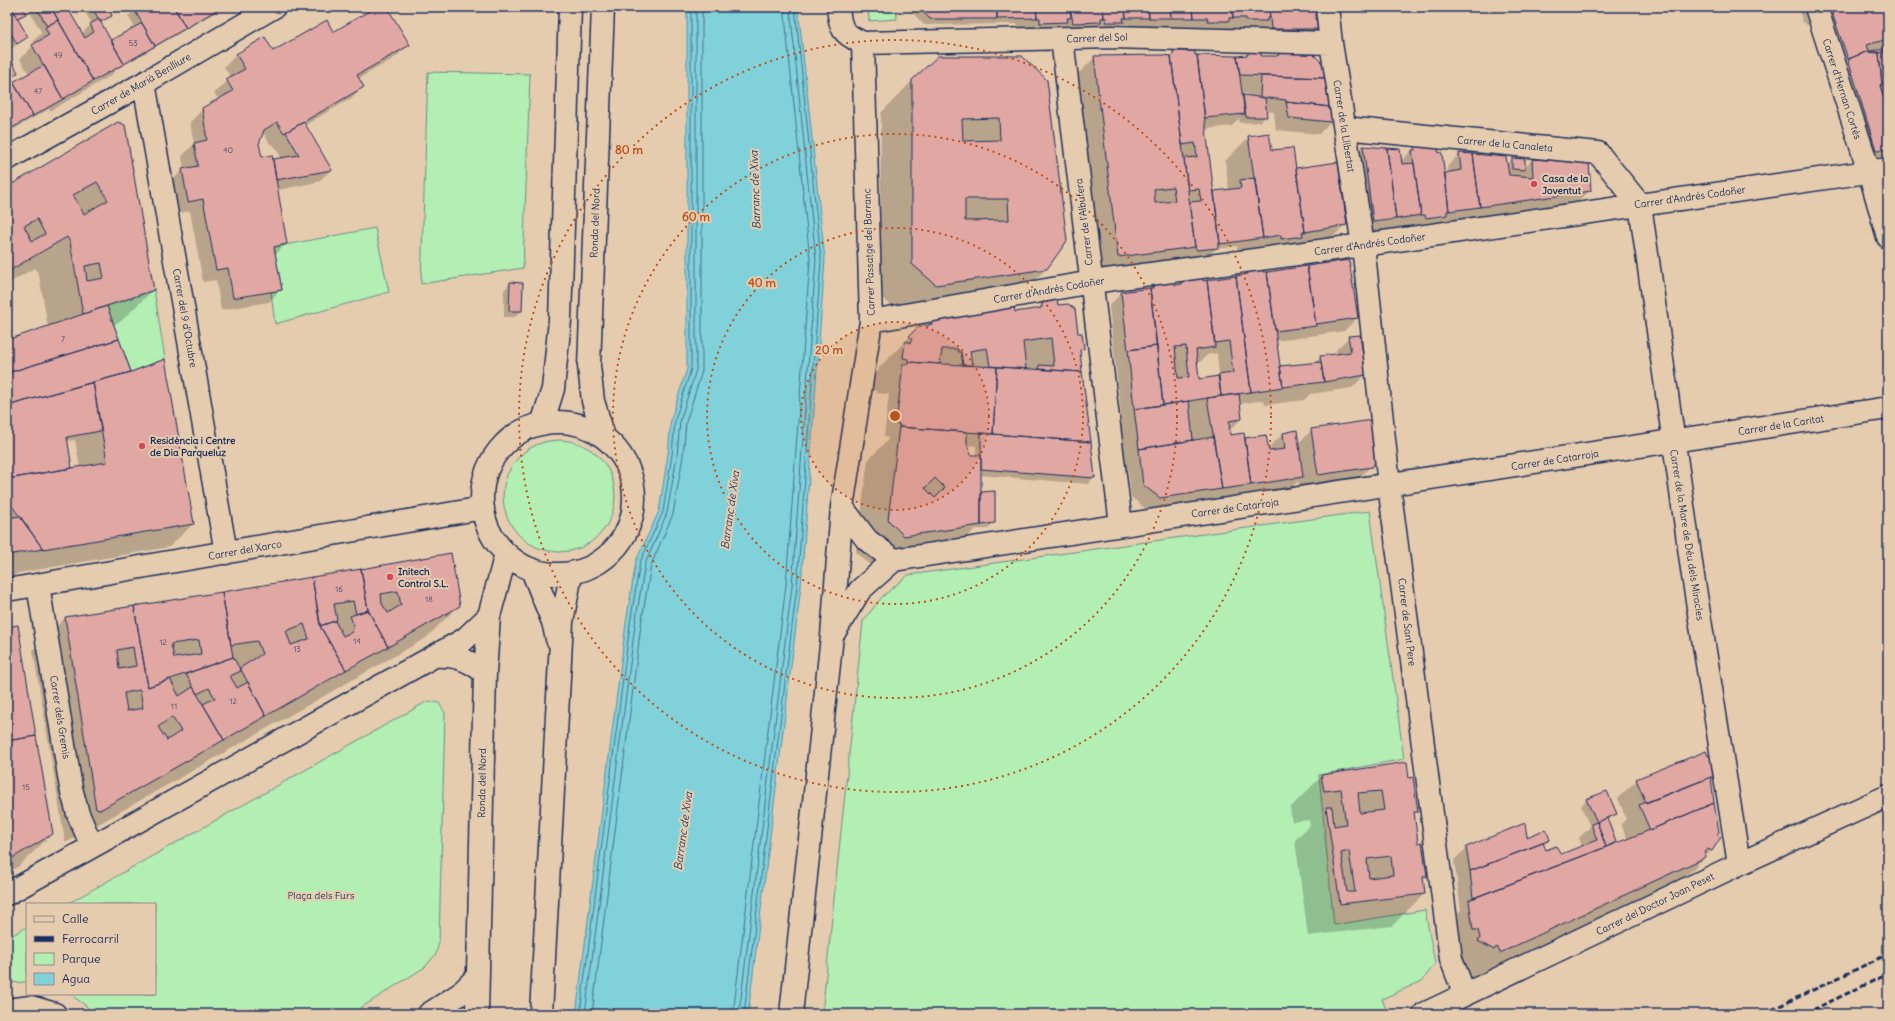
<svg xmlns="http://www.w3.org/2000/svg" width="1895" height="1021" font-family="Delius,sans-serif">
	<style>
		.green { fill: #b3eeb3; stroke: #678e88 }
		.water { fill: #81d1da; stroke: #5890a8 }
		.shadow { fill: #0003; fill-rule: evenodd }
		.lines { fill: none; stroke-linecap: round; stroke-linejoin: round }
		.shore { stroke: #447090; stroke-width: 1 }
		.building { fill: #e1a7a3; stroke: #1b2f5e; fill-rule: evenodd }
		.minor-casing { stroke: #1b2f5e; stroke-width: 25 }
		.minor { stroke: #e6ccae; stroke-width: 22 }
		.rail { stroke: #1b2f5e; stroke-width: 3; stroke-dasharray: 6 3; stroke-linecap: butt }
		.ring { fill: none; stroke: #bf511c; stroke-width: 2; stroke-dasharray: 2 4 }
		.poi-dot { fill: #d1495b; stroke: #e6ccae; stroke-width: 1.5 }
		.labels { text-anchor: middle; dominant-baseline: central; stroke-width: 4; stroke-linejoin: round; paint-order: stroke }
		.number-label { font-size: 8px; fill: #4c4d6f }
		.street-label { font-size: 10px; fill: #1b2f5e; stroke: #e6ccae }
		.poi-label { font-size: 10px; font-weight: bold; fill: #1b2f5e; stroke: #e6ccae; text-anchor: start }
		.park-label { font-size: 10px; fill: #2a4266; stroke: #e6ccae }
		.water-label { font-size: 11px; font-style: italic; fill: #253f6a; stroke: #e6ccae }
		.centre { fill: #bf511c; stroke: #e6ccae; stroke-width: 2 }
		.ring-label { font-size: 12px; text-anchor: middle; font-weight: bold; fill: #bf511c; stroke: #e6ccae; stroke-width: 4; stroke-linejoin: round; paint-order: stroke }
	</style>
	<rect width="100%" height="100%" fill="#e6ccae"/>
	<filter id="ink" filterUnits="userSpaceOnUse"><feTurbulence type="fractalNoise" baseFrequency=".025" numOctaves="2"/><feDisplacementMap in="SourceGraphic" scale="8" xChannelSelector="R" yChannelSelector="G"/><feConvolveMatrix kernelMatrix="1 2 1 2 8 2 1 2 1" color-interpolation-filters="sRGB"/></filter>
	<g filter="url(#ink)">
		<path class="green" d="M868,7H896L897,19L869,21Z
			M428,72L530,74L523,268L421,284Z
			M375,228L389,292L275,324L271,292L282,290L274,247Z
			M154,290L165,359L131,372L107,306Z
			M503 496a56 56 0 1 1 112 0a56 56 0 1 1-112 0Z
			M1370,511L1404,759L1319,775L1334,925L1425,910L1435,964L1422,981L1382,999L1388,1014H822L863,621L882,597L908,575Z
			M428,701L439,703L445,713L439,942L436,954L425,967L351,1014H94L85,1005L70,994H155V904H67Z
			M27,927V982L7,983V938Z"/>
		<path class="water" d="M687,7H798L825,260L801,586L748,1014H576L626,623L636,561L659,511L668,454L671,419L687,369Z"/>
		<path class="shadow" d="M7,7H20L25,14L17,20L27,37L11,49L7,43Z
			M27,7H71L67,9L81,34L92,24L82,7H119L109,13L111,15L100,24L110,42L135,28L128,16L140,7H225L117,69L110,76L50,111L49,109L7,133V53L17,73L10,80L13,84L29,74L20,59L35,44L33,41L42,33Z
			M378,7H386L408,45L396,57L358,79L363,87L350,99L305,125L331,170L318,182L277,190L286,244L275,255L281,289L269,302L221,310L216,280L203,282L190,211L175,214L170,182L184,169L182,156L194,144L190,122L203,109L219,100L214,93L231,78L224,67L237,54L272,52L333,34ZM264,134L271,145L273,144L282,159L272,160L261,158L258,144L261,136Z
			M907,7H1316L1319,29L1307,42H1259L1257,29L1234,52H1214V49H1199L1194,52V56H1245L1248,53L1260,57H1276L1280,53L1313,56L1326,78L1331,121L1319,134L1276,130L1274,112L1266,111V116L1260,122L1240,123L1239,118L1232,126L1205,129L1213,193L1229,190L1225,161L1249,137L1295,169L1337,163L1346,224L1333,237L1294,244L1239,261L1237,246L1216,249L1193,271L1086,288L1063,89L1095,57H1169L1176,52V50L1163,49L1161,36H1131L1129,24H1120L1104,40L1018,36V24L924,25ZM1240,94H1248V97L1240,95Z
			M1319,7H1346L1325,12Z
			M1798,7H1888V164L1865,162L1817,20L1806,25L1805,22L1803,23Z
			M1021,57L1046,269L1014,301L904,316L880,296L881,113L913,80Z
			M118,124L153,290L120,322L113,325L193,524L169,547L18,573L7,581V500L22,521L23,520L7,498V341L48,327L39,275L35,268L7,284V188ZM75,440L80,467L70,469L67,441Z
			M1416,146L1437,153L1444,175L1448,173L1447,167L1459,154L1505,158L1506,166L1512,159L1524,168L1532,160L1588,164L1590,190L1571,209L1383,231L1377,237L1355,240L1345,166L1363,147L1401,161Z
			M1348,261L1357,318L1344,331L1276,341L1279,369L1314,363L1321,357L1337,355L1336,350L1349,337L1365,375L1352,388L1310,394L1304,400L1265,405L1264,400L1239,404L1241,419L1229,431L1230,436L1244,440L1246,439L1268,452H1271L1270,446L1283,434L1296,432L1298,443L1312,430L1371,466L1352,485L1300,493L1298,481L1290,489L1147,510L1131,497L1128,470L1115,472L1111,434L1122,423L1109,306L1121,293L1148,289L1153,284L1174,286L1181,280L1207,281L1243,276L1248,272L1262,273ZM1217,353L1219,375L1217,378L1199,380L1197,365L1207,355Z
			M510,283L521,311L515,317H504V290Z
			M1042,304L1057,306L1077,334L1083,348L1079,352L1081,371L1080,373L1094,477L1088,484L980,475V494L994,522L988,529H975L948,557L872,567L856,552L868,460L887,441L888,437H884L889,394L876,393L877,391L872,390L873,376L879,370L878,369L922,324L925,326L931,320L1015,313L1037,309ZM966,445L976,446V456H970ZM980,447H982V474H980Z
			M450,554L459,605L426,638L67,842L65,841L33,650L65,618Z
			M7,628L52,834L19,866L7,873Z
			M1322,776L1408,779L1417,811L1413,815L1417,844L1426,876L1423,880L1424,894L1392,926L1308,936L1295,840L1310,825L1309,820L1292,822L1290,808Z
			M1710,778L1716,835L1720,838L1711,851L1679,883L1468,984L1438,933L1461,910L1454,860L1467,848L1526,838L1549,840L1543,846L1545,851L1561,855L1582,846L1579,838L1590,827L1581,806L1587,799L1615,814L1607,821L1615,842L1611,846L1628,840L1621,824L1626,819L1618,798L1637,780Z"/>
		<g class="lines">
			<path class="shore" d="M580,1014L630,624L640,562L663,512L672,455L675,420L691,369V7
				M585,1014L635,625L645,564L667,513L677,456L680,421L696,370V7
				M592,1014L641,625L651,565L673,514L683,456L686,422L702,371V7
				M733,1014L786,585L810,260L784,7
				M739,1014L792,586L816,260L790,7
				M744,1014L797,586L821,260L795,7"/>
		</g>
		<path class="building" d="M7,7H11L28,37L17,44L7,26Z
			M11,7H22L26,14L17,18Z
			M36,7H51L58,20L47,26Z
			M51,7H67L85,38L94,32L90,24L99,19L124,64L93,81Z
			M92,7H116L110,11L112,16L100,22Z
			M138,7H174L186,28L155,46L134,9Z
			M174,7H222L186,28Z
			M376,7H387L410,45L357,75L364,87L286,132L284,133L277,122L264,130L259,144L262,157L272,155L287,244L274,247L282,290L233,298L228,268L216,270L203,199L188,202L182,169L198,166L194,143L207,140L202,108L233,91L226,79L245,69L236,54L265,37L273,51L327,20L333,32Z
			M918,7H997V19H930Z
			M997,7H1036L1037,18L997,19Z
			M1036,7H1070L1071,18H1067L1068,22L1040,23V18H1037Z
			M1070,7H1103L1104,18H1101V22L1073,23Z
			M1103,7H1125L1126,18H1123L1124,22H1106L1107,18H1104Z
			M1125,7H1148L1149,18H1126Z
			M1148,7H1170L1171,18H1149Z
			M1170,7H1193L1194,18H1171Z
			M1193,7H1232L1233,18H1229V21H1207L1208,18H1194Z
			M1232,7H1269L1270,18H1267V21H1246V18H1233Z
			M1269,7H1317L1320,29H1271Z
			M1830,7H1888V50L1879,53L1866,52L1848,59ZM1884,40L1887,49L1869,51L1867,45Z
			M58,20L93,81L63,99L32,45L49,35L45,27Z
			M142,23L155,46L124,64L111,40Z
			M1888,50V111L1880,85H1882L1879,53Z
			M7,51L18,73L10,77L7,72Z
			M1173,51H1195V55H1197L1220,244H1218V248L1197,250L1195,247L1189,202L1201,201L1199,189L1188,190L1184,158L1197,157L1195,143L1182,145L1171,56L1173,55Z
			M1314,51V55L1324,65L1327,78L1240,75L1237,56L1248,55V52H1261V56H1276L1279,55V52Z
			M1866,52H1879L1882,85H1880L1888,111V149L1876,150L1848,59Z
			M1162,55L1171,56L1195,247L1118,257L1094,56ZM1173,187L1175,201L1155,203L1154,189Z
			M1197,55L1237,56L1245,114L1205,118Z
			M938,56H1022L1047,80L1067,241L1047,269L936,285L912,264V80ZM999,118L1000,140L963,141L962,119ZM965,199H1008L1009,220L965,221Z
			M44,65L63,99L33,116L13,82Z
			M1261,76L1326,78L1330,107L1286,102V100L1260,97Z
			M10,77L33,116L7,131V79Z
			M1243,95L1265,98L1267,117H1246Z
			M1286,102L1330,107L1332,122L1289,118Z
			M118,122L125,125L154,290L83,314L70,242L67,237L7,272V187ZM97,182L108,200L84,214L73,195ZM37,219L45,234L32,241L24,226ZM101,263L104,278L87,281L85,266Z
			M304,122L332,170L276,180L273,159L299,155L286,132Z
			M1269,133L1272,150L1293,148L1305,232H1302L1303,236L1281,239V235L1263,238L1248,136Z
			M1415,145L1439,147L1438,152L1442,153L1449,211H1447V215L1426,218L1425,215H1421L1412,150H1415Z
			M1363,146L1387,148L1396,219L1373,222Z
			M1387,148L1400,149L1402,164L1414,163L1421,215L1396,219Z
			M1459,153L1473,154L1480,207L1449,211L1445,173L1461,170Z
			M1473,154L1506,157L1509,175L1533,177L1532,159L1589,163L1591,191L1480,207Z
			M1512,158L1525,159V170L1512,169Z
			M1338,162L1347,225L1305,232L1296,168Z
			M1255,178L1263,238L1220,244L1214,191L1241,188L1240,180Z
			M1349,260L1358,318L1316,324L1307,266Z
			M1307,266L1316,326L1275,331L1267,272Z
			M1263,269V272H1267L1283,387L1251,392L1236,276L1248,274L1247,271Z
			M1203,276V281L1207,280L1215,347L1196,350L1199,379L1219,376L1221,396L1163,405L1150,288H1153V283L1175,280V285L1182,284L1181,279ZM1186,346L1189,377L1178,378L1175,347Z
			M1236,276L1251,392L1221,396L1218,375L1233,373L1229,341L1215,343L1207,280Z
			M510,282L523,283L522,311H509Z
			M1150,288L1157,346L1128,350L1121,292Z
			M1057,300L1058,305L1068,304L1075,309L1078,333H1082L1084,349L1080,350L1082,372L1039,369V365L1054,366L1051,338L1023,342L1026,369L990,366L987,348L970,351L972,365H963L961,352H958V349H942L940,364L908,362V359L903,358L905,343L906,341L910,343L912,339L909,336L922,323L926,326L932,324L931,319L1014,307L1015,312L1041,308L1042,307V303Z
			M107,306L119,339L7,373V340Z
			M1360,335L1366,375L1324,382L1320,356L1351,352L1348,336Z
			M119,339L131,372L7,406V373Z
			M1157,346L1163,405L1134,409L1128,350Z
			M165,359L194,524L43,549L7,499V479L107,462L93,382L131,372Z
			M908,362L997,367L993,434L899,427L900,425L896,424L903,364H908Z
			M1321,362L1324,382L1283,387L1280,366Z
			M997,367L1082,372L1091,442L993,434Z
			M93,382L101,431L67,437L72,468L7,479V406Z
			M1239,394L1242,419L1229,421L1230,435L1244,433L1251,485L1222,489L1207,398Z
			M1189,401L1193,440L1139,449L1134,409Z
			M1372,420L1378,459L1372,467L1318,475L1311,429Z
			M899,427L967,432V444L971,455H981V525L904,536L888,520ZM935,478L945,488L935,498L925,488Z
			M1297,430L1303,477L1251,485L1245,438L1266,435L1269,451L1285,449L1283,433Z
			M981,433L1091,442L1095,478L981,469Z
			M1213,437L1222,489L1160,498L1143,485L1139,449Z
			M995,491V523L981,525V492Z
			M20,516L43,549L7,555V518Z
			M451,553L460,606L388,647L368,610L361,569ZM398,591L401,605L388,613L382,604L381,594Z
			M361,569L368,610L356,614L353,601L334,604L337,620L320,626L312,577Z
			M312,577L321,628L346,670L266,716L240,668L262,654L257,641L231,645L222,592ZM304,624L309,639L291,645L286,631Z
			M222,592L233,657L148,687L134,606ZM199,640L201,654L174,658L171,644Z
			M134,606L148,687L170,679L179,696L193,687L224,740L100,810L96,809L65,617ZM133,647L136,666L119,669L117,650ZM140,690L143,708L127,711L124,693ZM172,717L181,731L167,740L158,727Z
			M368,610L388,647L346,670L320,626L335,621L343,636L352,632L354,626L350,616Z
			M18,625L36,736L7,741V627Z
			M233,657L241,671L230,676L237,688L248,682L266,716L224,740L203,704L215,698L209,688L197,694L186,674Z
			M36,736L53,834L7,861V741Z
			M1706,751L1708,756L1712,755L1714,776L1646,803L1636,779Z
			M1407,762L1409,778L1413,777L1418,812H1414L1418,843L1422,842L1427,877H1423L1425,894L1340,904L1326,807H1332L1334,826L1346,824L1341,789L1324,791L1321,775ZM1381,791L1384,810L1360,813L1358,793ZM1349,851L1355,892H1347L1341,853ZM1391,856L1393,875L1369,878L1367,859Z
			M1711,777L1714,803L1650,830L1639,805Z
			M1607,791L1617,814L1597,822L1586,799Z
			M1714,803L1719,832L1717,835L1721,837L1712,851L1708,849L1704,852L1706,857L1500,953L1498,948L1496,947L1494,950L1478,941L1480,938L1478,930H1473L1469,900L1650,830Z
			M1607,818L1616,842L1606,847L1597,822Z
			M1597,822L1606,847L1473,898L1470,871L1543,843L1546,850L1556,846L1561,854L1597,840L1591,824Z
			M1525,823L1527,837L1546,829L1550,840L1470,871L1466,847Z"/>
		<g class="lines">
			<g class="minor-casing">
				<path id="minor" d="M603,7L589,366L593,401L604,437
					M1327,7L1331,43L1363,245L1389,485L1451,959L1465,995
					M1816,7L1869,171L1888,237
					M1062,39L1121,525
					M863,43L1112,37L1331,43
					M144,83L226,553
					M1345,128L1598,153L1640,205L1693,576L1739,864
					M7,159L144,83L274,7
					M871,321L1092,282L1363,245L1888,169
					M482 498a76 76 0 1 1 152 0a76 76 0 1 1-152 0Z
					M542,424L553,389L560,320L570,7
					M842,507L867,540L894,560
					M532,570L553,622L557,639
					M38,585L71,788L78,814L92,846
					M7,590L483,508
					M832,636L860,590L894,560L1888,408
					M434,656C455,655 468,659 485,673
					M7,894L465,639L489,616
					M7,1010L31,1007L55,1014
					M429,1014L460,994L478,976
					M477,1014L485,673L489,616L506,554
					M541,1014L562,622L571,574
					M791,1014L832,636L842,507L871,321L863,43C843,34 840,30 838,7
					M1424,1014L1739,864L1888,796"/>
			</g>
			<use href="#minor" class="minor"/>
			<path class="rail" d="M1763,1014L1888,954
				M1804,1014L1888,974"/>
		</g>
	</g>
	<circle cx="895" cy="416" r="94" fill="#bf511c" fill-opacity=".12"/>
	<g class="ring">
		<circle cx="895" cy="416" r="94"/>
		<circle cx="895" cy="416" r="188"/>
		<circle cx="895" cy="416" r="282"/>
		<circle cx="895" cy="416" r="376"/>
	</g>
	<g class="poi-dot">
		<circle cx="1534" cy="184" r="4"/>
		<circle cx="142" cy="446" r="4"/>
		<circle cx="390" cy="577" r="4"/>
	</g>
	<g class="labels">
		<g class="number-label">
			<text x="133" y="43">53</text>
			<text x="58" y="55">49</text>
			<text x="38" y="91">47</text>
			<text x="228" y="150">40</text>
			<text x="63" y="339">7</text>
			<text x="339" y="589">16</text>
			<text x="429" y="599">18</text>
			<text x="357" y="641">14</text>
			<text x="163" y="642">12</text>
			<text x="297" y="649">13</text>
			<text x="233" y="701">12</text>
			<text x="174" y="706">11</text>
			<text x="26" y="787">15</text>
		</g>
		<g class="street-label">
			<text transform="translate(1097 38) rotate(-2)">Carrer del Sol</text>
			<text transform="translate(141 84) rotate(-30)">Carrer de Marià Benlliure</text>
			<text transform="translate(1842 89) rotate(72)">Carrer d'Hernan Cortés</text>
			<text transform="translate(1344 126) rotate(81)">Carrer de la Llibertat</text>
			<text transform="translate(1505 144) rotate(5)">Carrer de la Canaleta</text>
			<text transform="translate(1690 197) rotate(-8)">Carrer d'Andrés Codoñer</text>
			<text transform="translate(1084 222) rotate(-97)">Carrer de l'Albufera</text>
			<text transform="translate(595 223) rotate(-88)">Ronda del Nord</text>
			<text transform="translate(1370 244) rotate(-8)">Carrer d'Andrés Codoñer</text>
			<text transform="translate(869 252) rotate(-92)">Carrer Passatge del Barranc</text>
			<text transform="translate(1049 290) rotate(-10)">Carrer d'Andrés Codoñer</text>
			<text transform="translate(185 318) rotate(80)">Carrer del 9 d'Octubre</text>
			<text transform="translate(1781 425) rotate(-9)">Carrer de la Caritat</text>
			<text transform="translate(1555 460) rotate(-9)">Carrer de Catarroja</text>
			<text transform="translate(1235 508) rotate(-8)">Carrer de Catarroja</text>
			<text transform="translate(1687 535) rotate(81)">Carrer de la Mare de Déu dels Miracles</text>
			<text transform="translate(245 550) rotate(-10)">Carrer del Xarco</text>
			<text transform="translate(1407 622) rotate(83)">Carrer de Sant Pere</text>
			<text transform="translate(60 717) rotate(81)">Carrer dels Gremis</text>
			<text transform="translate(482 783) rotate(-89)">Ronda del Nord</text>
			<text transform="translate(1655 904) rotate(-26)">Carrer del Doctor Joan Peset</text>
		</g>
		<g class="poi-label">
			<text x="1542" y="178">Casa de la<tspan x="1542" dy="12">Joventut</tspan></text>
			<text x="150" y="440">Residència i Centre<tspan x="150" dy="12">de Dia Parqueluz</tspan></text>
			<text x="398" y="571">Initech<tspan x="398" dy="12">Control S.L.</tspan></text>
		</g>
		<g class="park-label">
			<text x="321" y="895">Plaça dels Furs</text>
		</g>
		<g class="water-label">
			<text transform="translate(755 190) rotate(-92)">Barranc de Xiva</text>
			<text transform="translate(730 510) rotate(-82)">Barranc de Xiva</text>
			<text transform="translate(683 831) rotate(-82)">Barranc de Xiva</text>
		</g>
	</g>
	<circle cx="895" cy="416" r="6" class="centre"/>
	<g class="ring-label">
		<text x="629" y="154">80 m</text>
		<text x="696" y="221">60 m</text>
		<text x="762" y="287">40 m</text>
		<text x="829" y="354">20 m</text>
	</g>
	<rect width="1895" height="1021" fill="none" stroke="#e6ccae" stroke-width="24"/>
	<rect x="12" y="12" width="1871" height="997" fill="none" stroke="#1b2f5e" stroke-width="1.5" filter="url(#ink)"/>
	<rect x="26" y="903" width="130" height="92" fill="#e6ccae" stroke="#958d8e"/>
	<rect x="34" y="916" width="20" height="6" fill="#e6ccae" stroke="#958d8e"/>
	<text x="62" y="923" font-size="12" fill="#1b2f5e">Calle</text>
	<rect x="34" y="936" width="20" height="6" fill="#1b2f5e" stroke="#958d8e"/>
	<text x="62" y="943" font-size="12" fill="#1b2f5e">Ferrocarril</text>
	<rect x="34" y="953" width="20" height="12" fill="#b3eeb3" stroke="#958d8e"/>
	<text x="62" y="963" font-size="12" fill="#1b2f5e">Parque</text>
	<rect x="34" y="973" width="20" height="12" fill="#81d1da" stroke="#958d8e"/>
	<text x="62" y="983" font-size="12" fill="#1b2f5e">Agua</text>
</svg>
